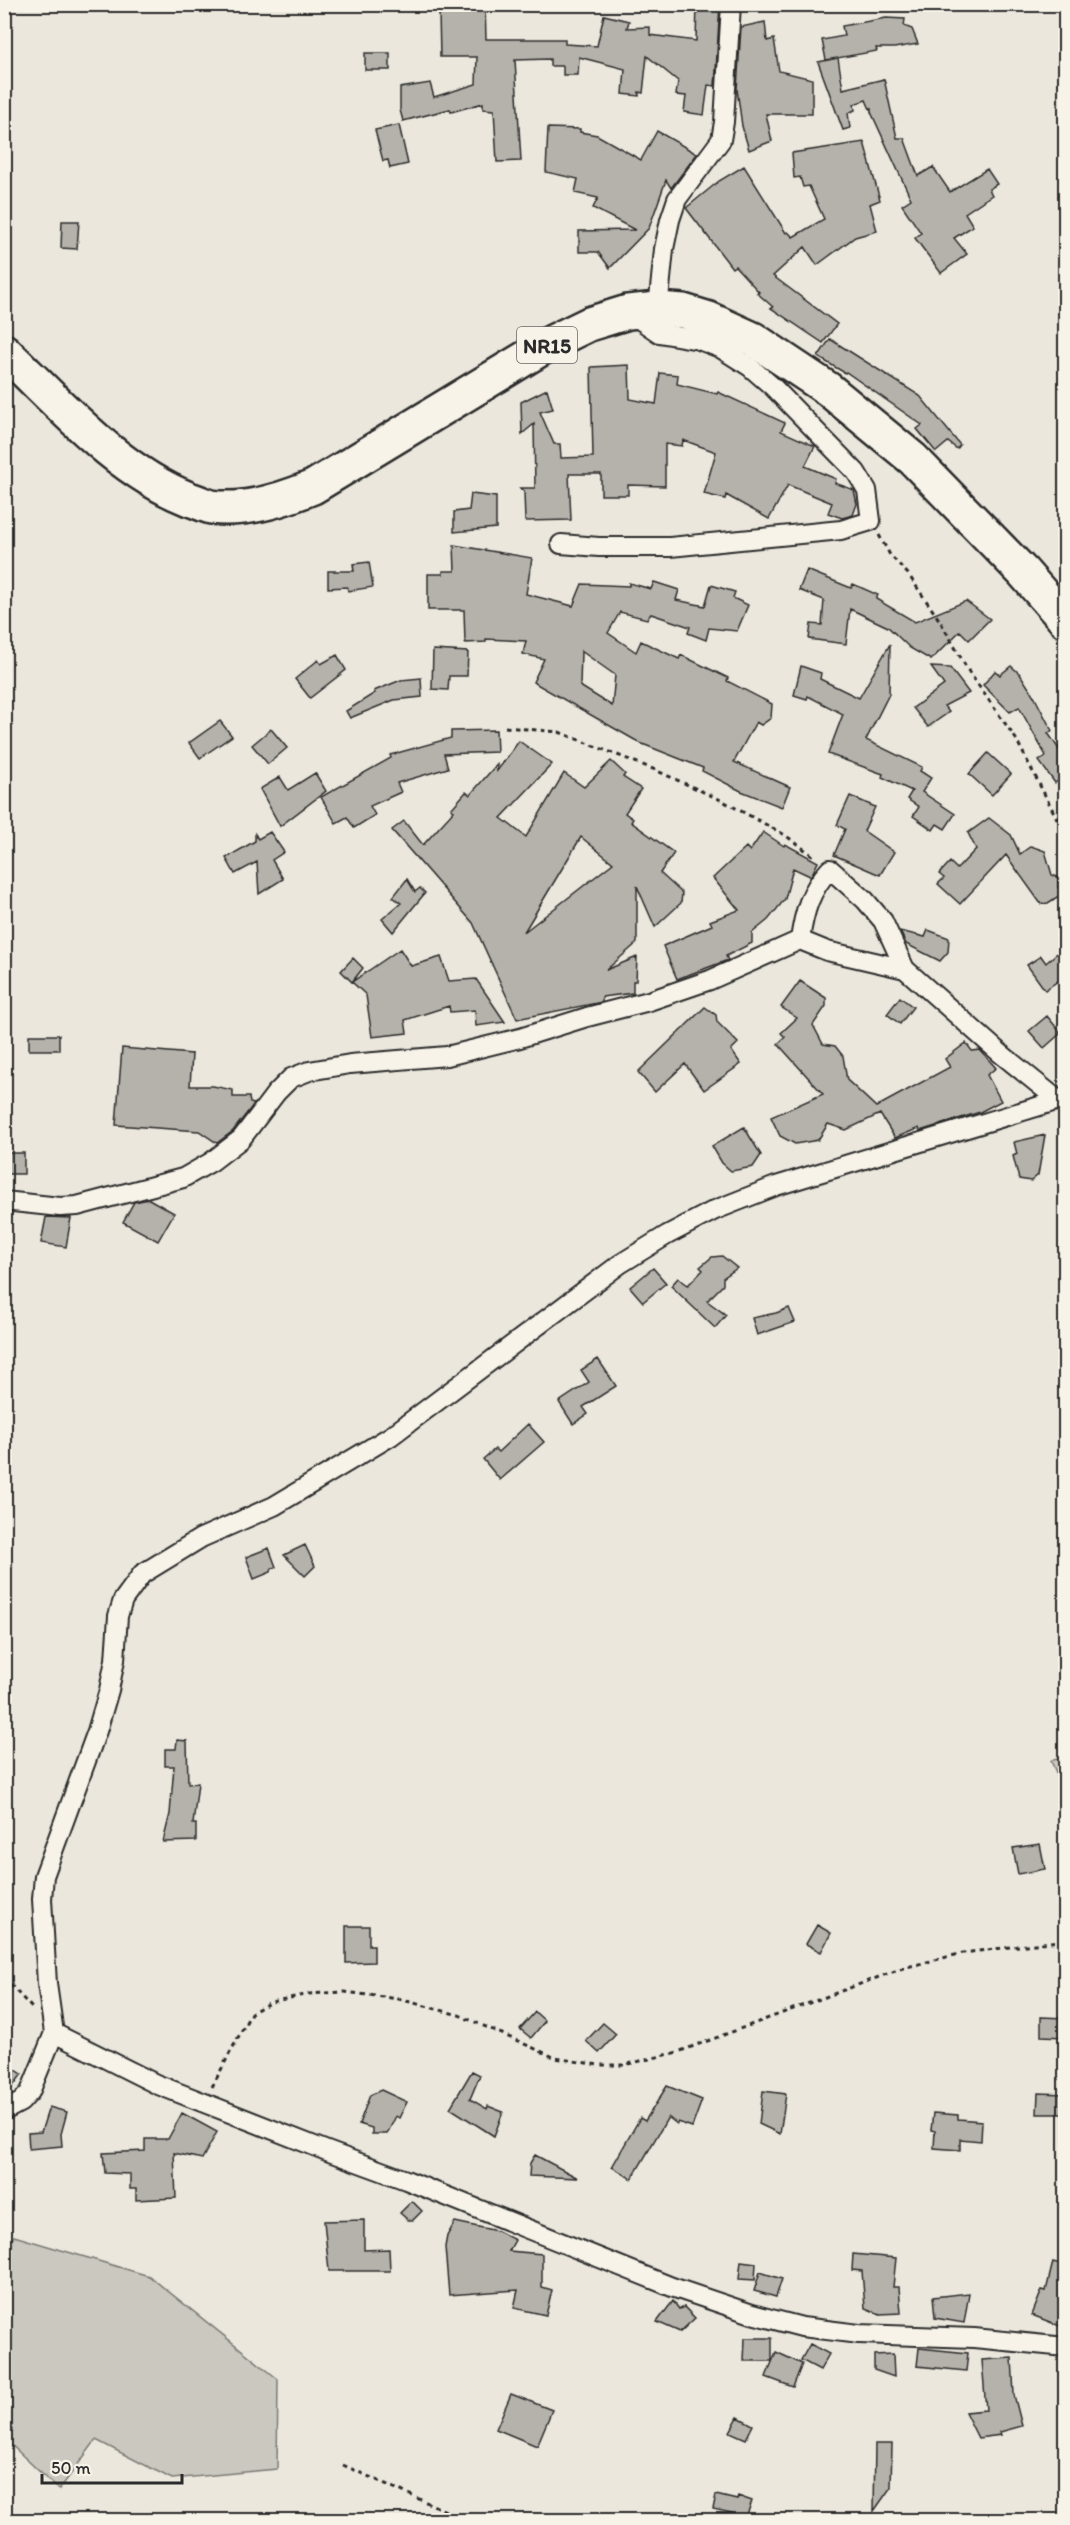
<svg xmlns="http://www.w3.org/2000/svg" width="1070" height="2525" font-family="Itim,sans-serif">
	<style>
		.green { fill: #cbc8bf; stroke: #7b7a75; stroke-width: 1.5 }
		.building { fill: #b5b2ab; stroke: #2b2b2b; stroke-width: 1.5; fill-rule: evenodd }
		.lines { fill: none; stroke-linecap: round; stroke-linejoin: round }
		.street-casing { stroke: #2b2b2b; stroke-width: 22 }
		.highway-casing { stroke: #2b2b2b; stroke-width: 38 }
		.path { stroke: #2b2b2b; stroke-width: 3; stroke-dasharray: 4.5 4.5; stroke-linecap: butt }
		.street { stroke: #f7f3e8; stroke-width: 18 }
		.highway { stroke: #f7f3e8; stroke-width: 33 }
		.labels { text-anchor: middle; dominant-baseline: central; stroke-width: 6; stroke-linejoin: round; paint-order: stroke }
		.shield { fill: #f7f3e8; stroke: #686764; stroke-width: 1.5 }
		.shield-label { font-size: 21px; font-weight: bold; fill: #2b2b2b }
	</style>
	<rect width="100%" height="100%" fill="#ebe7dd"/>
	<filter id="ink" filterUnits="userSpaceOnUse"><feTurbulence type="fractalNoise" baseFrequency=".0167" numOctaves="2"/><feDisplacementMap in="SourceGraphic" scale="12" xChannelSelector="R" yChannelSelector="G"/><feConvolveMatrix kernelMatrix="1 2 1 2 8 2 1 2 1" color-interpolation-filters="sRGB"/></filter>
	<g filter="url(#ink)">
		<path class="green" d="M1065,1756V1783L1061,1784L1051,1761Z
			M14,2236L149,2276L278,2379L277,2469L172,2479L96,2440L59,2490L5,2439L4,2251Z"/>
		<path class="building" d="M453,4H485L486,39H565V44L597,46L604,15L629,21L627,28L650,27V35L696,41L697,4H720L715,86L708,85L704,115L684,112L686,96L676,95L678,81L647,56L643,93L639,92V96L623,94L625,69L579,57L578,75H563V66H550V59L515,60L521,161L497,162L494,110L483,109V103L451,112L450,109L403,121L400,110V88L430,83L434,97L476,84L477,57H440L439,12L453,13Z
			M886,18L905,19L904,26L912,29L918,44L894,48H876L877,51L826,60L822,40L844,36L842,26Z
			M765,22L767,41L774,39L779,71L812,79V114H766L772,141L749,150L742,126L737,89L741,27Z
			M365,53H390V70H365Z
			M838,58L843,89L884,79L897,138H904L918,176L933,167L950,192L987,169L997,184L989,189L992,195L965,213L973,226L954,238L967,254L941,273L915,238L921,233L902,205L911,199L871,112V108L870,109L866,100L854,104L855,110L848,113L850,128L843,130L818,62Z
			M399,125L408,164L390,168L388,160L383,161L375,130Z
			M548,128L580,129V132L597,135L641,160L657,131L697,154L671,188L666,180L649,228L610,268L598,252H579V231L635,230L593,208L598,198L575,193L578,179L546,172Z
			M864,142L880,200L870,204L877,231L855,237L817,265L805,247L773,276L837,324L823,343L771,308L773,307L757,293L759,292L735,266L732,268L686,208L719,181L744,166L786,233L788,232L793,237L824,219L809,186L803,187L800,177L794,178L792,153Z
			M62,221H79L77,249L61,248Z
			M830,339L920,396L960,445L957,449L948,442L936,452L917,429L922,425L846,372L845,373L818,357Z
			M629,365L630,399L656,404L660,373L678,375L677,384L717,394L718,392L785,423L781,431L815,446L805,466L836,479L835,483L854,490L857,504L853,515L842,518L828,513L832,503L788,485L769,519L726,495L725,499L704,494L716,452L683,440L682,446L665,444V486L628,485V495H601V474H569L571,520L525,521L524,492L520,488H535L534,424L522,434L521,402L547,389L553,409L540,412L554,444H560L561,458L593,457L591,367Z
			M471,494L496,497V528L454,532V512L469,510Z
			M454,545L532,558L526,594L573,606L582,584L629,586V583L651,589L654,582L679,590L676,600L705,606L711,585L735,592L733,598L748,605L737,631L709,628L706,640L688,633L690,627L651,614L647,619L620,612L608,633L636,652L641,641L679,659L681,655L728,678L727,681L772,704L771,718L761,725L756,722L734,762L790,787L782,807L741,791L702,771L703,768L640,743L533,682L544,659L523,654L526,641L486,639V642L465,643L464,610H428V574H443V571H455ZM581,651L615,675L612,706L580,686Z
			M369,562L373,587L348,591L347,587L328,588V571H354L353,564Z
			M807,570L851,588L853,584L878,595L876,599L915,622L966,601L990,619L969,640L960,631L931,660L910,648L888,627L850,609L846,644L809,639L811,624L822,625L824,600L799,590Z
			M890,644L889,694L866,740L922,767L920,771L931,778L922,792L955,814L945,829L937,824L933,830L913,816L919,807L907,799L912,791L882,777L883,774L828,754L843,714L808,696L807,699L794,695L801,666L821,673L820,679L859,698Z
			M433,650L468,652L467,676H449L448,690L432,689Z
			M337,655L346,670L310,698L295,679L318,660L321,664Z
			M1011,666L1020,674L1034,696L1052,731L1048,733L1065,758V776L1055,783L1039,761L1046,756L1019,707L1010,712L983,685L995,671L1000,675Z
			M931,667L950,668L969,693L944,706L949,712L928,727L913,708L944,685Z
			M421,678L422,697L394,700L350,718L346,711L375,693L374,691L401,680Z
			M220,721L232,736L200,758L189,743Z
			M271,729L287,748L268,764L252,745Z
			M496,730L497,752L444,754L448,768L397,783L401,792L370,806L375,815L354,828L347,817L336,823L321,797L391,758L390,755L451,738V731Z
			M519,741L552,764L501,818L526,837L564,773L584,787L611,761L625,774L623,777L641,789L625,813L633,819L631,822L674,853L660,873L682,893L681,903L655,927L637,886V943L606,970L637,957L636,981H633V993L602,997V1002L517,1019L473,923L392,830L404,821L423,845L454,811L451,809L466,792L470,795L497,764V771ZM581,837L613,863L524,932Z
			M988,753L1011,774L992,795L969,774Z
			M315,773L326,791L280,826L260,789L280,777L288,790Z
			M850,796L875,807L864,831L894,852L880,875L834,855L845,829L837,825Z
			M989,818L1011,835L1020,854L1031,846L1045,851L1052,875L1058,877V887L1062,894L1048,903L1041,904L1006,855L960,904L938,884L944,878L939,874L950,862L957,869L976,849L968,833Z
			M270,832L284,852L272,860L283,879L259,894L257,862L235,874L226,858L255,841V834L258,839Z
			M763,832L784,846L785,844L818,862L812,874L810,876L793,868L785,899L768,920L752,933V943L726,956L728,960L677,979L663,946L712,925L710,921L739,910L713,878L746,847L750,851Z
			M407,879L415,892L420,888L425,893L393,932L382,919L401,903L393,897Z
			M928,930L949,938L948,952L940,961L906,944L900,931L925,937Z
			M1065,946V976L1045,990L1027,965L1041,956L1046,963Z
			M400,949L411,966L441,957L449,981L476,979L505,1022L476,1026L475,1010L450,1012L449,1006L405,1020L407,1033L372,1037L366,995L352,982Z
			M353,958L363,968L352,982L341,971Z
			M800,981L826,998V1006L813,1025L823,1044L835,1046L843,1056L847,1080L876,1107L950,1067L945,1059L966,1043L972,1051L980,1050L996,1068L987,1075L1001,1101L980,1112L920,1131L919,1128L895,1138L880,1114L846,1130L828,1124L818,1140L795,1144L780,1136L771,1117L823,1094L778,1044L785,1037L781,1033L797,1018L781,1007Z
			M900,997L913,1007L900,1024L887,1014Z
			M705,1007L716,1015L717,1022L738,1043L731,1050L741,1064L704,1090L685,1064L655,1092L638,1072Z
			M1047,1016L1061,1033L1044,1048L1029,1031Z
			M29,1035H59V1050H29Z
			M122,1048L192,1054L190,1086H213L233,1090V1097H249L250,1103L254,1104L233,1131L217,1143L199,1131L116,1125Z
			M744,1127L761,1155L753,1167L731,1171L722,1163L712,1146Z
			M1045,1135L1038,1175L1031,1181L1019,1179L1013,1156L1017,1154L1014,1142Z
			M4,1153H24V1174H4Z
			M149,1199L174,1213L158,1241L123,1222L134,1202Z
			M46,1217L71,1218L66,1247L41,1243Z
			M722,1256L737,1268L723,1278V1285L707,1301L726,1315L715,1328L671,1286L678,1278L688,1285L703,1270L700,1267L712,1257Z
			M653,1268L666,1283L643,1302L630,1287Z
			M789,1308L795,1322L757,1335L752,1318L776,1313Z
			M598,1359L616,1386L583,1407L588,1414L573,1424L559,1402L589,1382L581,1370Z
			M528,1424L544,1442L500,1480L483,1459L495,1449L498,1452Z
			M305,1545L315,1566L305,1576L284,1555Z
			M269,1548L276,1567L272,1568L271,1572L254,1579L246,1557Z
			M177,1740L187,1741L188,1784L198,1783L193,1824H196V1841L163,1842L170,1814L174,1766H165V1749H176Z
			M1040,1844L1045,1869L1018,1874L1013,1848Z
			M817,1925L831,1933L821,1952L806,1944Z
			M346,1926H369V1945H374V1962L346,1963Z
			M535,2012L545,2021L531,2038L520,2029Z
			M1041,2017L1065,2018V2037L1041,2036Z
			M603,2023L616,2034L599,2053L586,2041Z
			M4,2062L22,2074L4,2098Z
			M472,2071L480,2075L470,2099L487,2109L488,2106L503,2112L494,2136L450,2108Z
			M667,2086L702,2100L692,2127L678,2122L677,2124L668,2117L632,2179L612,2167L640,2118L645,2121Z
			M381,2090L407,2102L399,2118L396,2116L387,2134H372V2128L359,2124L370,2095Z
			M763,2091L786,2094L780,2134L759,2124Z
			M1038,2093L1065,2094V2114H1037Z
			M49,2107L67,2112L61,2134L62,2146L29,2149L28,2133L41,2132Z
			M182,2113L217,2132L202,2159L174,2153L176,2198L136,2200V2189H130V2174L105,2173L103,2153L145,2151V2139H168Z
			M933,2113L958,2115V2119L982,2121L981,2141L960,2139V2150L934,2148L935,2131L931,2130Z
			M535,2155L578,2178L529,2176L530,2163Z
			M412,2201L422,2211L413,2220H408L400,2213Z
			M364,2220V2250L389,2249L390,2271H329L324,2221Z
			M455,2222L497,2231L515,2240L509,2251L542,2254V2287L552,2290L546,2315L514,2308L518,2290L449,2295L445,2247L447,2236Z
			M853,2254L896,2258L893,2287H899L901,2313L880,2314L865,2308L862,2271L852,2270Z
			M741,2261L756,2263L755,2280L739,2279Z
			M1053,2262L1065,2265V2312L1060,2326L1032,2315L1042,2290L1046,2291Z
			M760,2272L782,2279L776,2297L754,2291Z
			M969,2293L964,2323L935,2318L933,2297Z
			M673,2301L679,2309L684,2307L695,2318L680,2332L657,2322Z
			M745,2338H772V2361H744Z
			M810,2344L829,2354L820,2370L801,2360Z
			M919,2348L968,2353L966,2371L917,2366Z
			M776,2352L802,2364L793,2387L766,2377Z
			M893,2354L894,2377L874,2370V2355Z
			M1012,2358L1014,2395L1022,2426L1000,2432L1001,2435L978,2438L965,2412L986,2410L982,2360Z
			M511,2394L552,2410L537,2446L496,2429Z
			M738,2417L753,2425L746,2439L730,2432Z
			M875,2444H892L891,2487L874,2511Z
			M716,2495L737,2500L738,2496L752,2501L745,2520H730L732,2513L713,2509Z"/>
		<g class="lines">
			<g class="street-casing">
				<path id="street" d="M658,309L664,249L670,220L677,199L721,140L724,122L731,4
					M561,544L599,547H670L841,530L871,521L867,490L856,472L773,387L750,367L720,348L699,340L659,333L630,313
					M800,940C804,912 810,890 830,869L865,900L883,921L905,969L1000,1053L1058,1100
					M4,1201L60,1207L77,1206L183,1178L211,1162L241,1139L276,1093L291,1078L309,1071L350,1064L447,1056L520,1038L587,1017L649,1001L710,980L800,940L827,951L905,969
					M54,2033L156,2084L327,2151L406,2180L672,2287L752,2314L802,2327L859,2334L974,2338L1066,2347
					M4,2111L21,2102L30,2092L54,2033L47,1984L42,1899L44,1876L97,1731L109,1690L115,1660L118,1616L123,1600L142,1574L201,1538L274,1506L391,1436L620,1264L667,1235L715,1210L776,1186L1066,1098"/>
			</g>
			<g class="highway-casing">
				<path id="highway" d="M4,351C60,404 116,470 189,499C196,501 204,505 211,507C245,512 282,500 313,487L552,342L589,324L628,312L658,309L683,311L709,319L753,339L828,389L913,459L1023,572L1066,621"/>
			</g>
			<path class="path" d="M879,535L890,555L908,574L940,621L969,672L1016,739L1066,836
				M505,727L559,732L653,769L721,800L785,835L816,858
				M4,1978L32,2008
				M212,2087L251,2013L271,2002L309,1994L345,1992L399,1999L459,2015L556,2058L598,2065H624L678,2052L903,1968L963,1953L1066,1940
				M343,2465L466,2520"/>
			<use href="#street" class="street"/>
			<use href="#highway" class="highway"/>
		</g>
	</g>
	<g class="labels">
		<rect class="shield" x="517" y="327" width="60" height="36" rx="4.5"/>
		<g class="shield-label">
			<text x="547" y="345">NR15</text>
		</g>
	</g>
	<rect width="1070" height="2525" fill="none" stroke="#f7f3e8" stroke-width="24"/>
	<rect x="12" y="12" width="1046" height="2501" fill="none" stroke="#2b2b2b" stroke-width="2" filter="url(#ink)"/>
	<path d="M42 2474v9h140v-9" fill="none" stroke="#2b2b2b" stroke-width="3"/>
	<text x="51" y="2474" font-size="18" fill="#2b2b2b" stroke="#f7f3e8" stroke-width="4.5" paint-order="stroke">50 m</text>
</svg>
